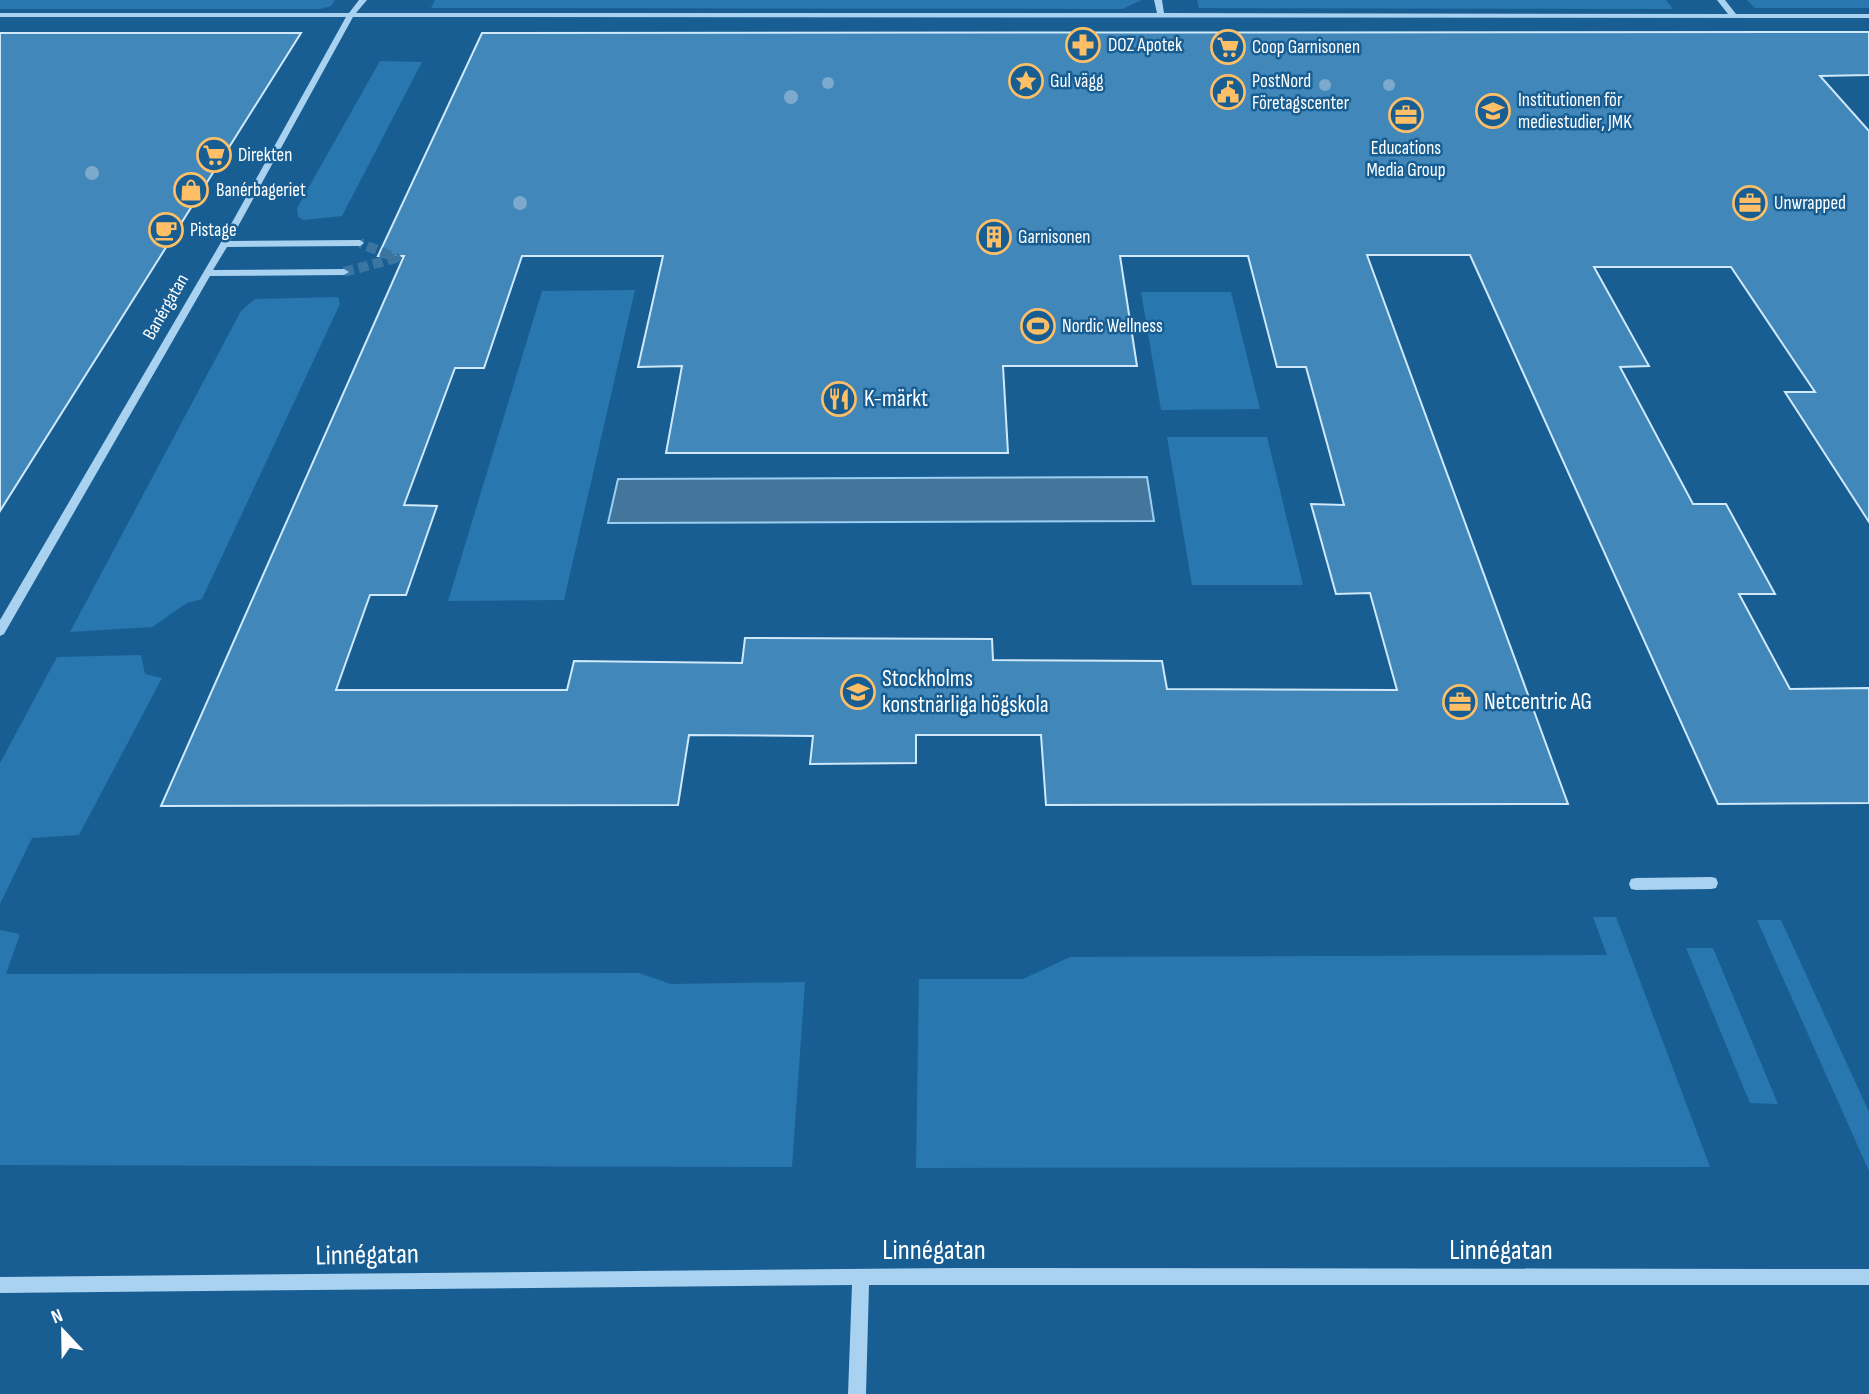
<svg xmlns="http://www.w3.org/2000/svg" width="1869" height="1394" font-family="'Sofia Sans Condensed',sans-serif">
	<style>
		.green { fill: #2877af }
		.water { fill: #44769b; stroke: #9bcff2; stroke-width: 2 }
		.building { fill: #4187ba; stroke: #cfe9fb; stroke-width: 2; fill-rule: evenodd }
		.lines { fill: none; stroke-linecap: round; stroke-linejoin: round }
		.minor-tunnel { stroke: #3b76a3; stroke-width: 10; stroke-dasharray: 10 5; stroke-linecap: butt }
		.minor { fill: #a8d2f0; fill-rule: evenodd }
		.tree { fill: #7daacc }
		.labels { text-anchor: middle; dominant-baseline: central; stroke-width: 5; stroke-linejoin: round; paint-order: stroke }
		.far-poi-label { font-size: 19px; fill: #fff; stroke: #185e93; text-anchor: start }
		.far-street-label { font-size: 19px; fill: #fff; stroke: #185e93 }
		.poi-label { font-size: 23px; fill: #fff; stroke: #185e93; text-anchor: start }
		.near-street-label { font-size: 28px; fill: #fff; stroke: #185e93 }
	</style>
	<rect width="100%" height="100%" fill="#185e93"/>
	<path class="green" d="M0,0H335L331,6L320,9H0Z
		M435,0H1142L1122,9L431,8Z
		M1197,0H1666L1673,9L1199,8Z
		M1747,0H1869V8H1755Z
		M380,61L422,62L342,216L304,220L298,217L297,208Z
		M635,290L564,600L448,601L542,291Z
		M1141,292H1231L1260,409L1161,410Z
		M338,297L340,304L202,599L187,603L152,627L70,632L241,311L255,299Z
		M1167,437H1267L1303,585H1192Z
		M141,655L145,674L162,678L79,835L32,838L0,904V763L57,657Z
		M1593,917H1616L1710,1167L916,1168L919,979H1023L1070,957L1607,955Z
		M1757,920H1781L1869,1112V1171Z
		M0,930L20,934L6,974L639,973L671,984L805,982L792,1167L0,1165Z
		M1686,948H1713L1778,1104L1750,1103Z"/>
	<path class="water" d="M1147,477L1154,521L608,523L618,479Z"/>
	<path class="building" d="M1869,32V75L1820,76L1869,131V522L1785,392H1815L1731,267H1594L1649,366L1620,367L1693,504H1726L1775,594H1739L1790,689L1869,688V803L1718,804L1470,255H1367L1568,804L1046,805L1041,735H916V763L810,764L813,736L689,735L678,805L161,806L404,256H378L482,33ZM522,256H663L638,367L682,366L666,453H1008L1003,366H1137L1120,256H1248L1277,367H1306L1344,505L1311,504L1336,594L1370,593L1397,690L1167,689L1162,661L993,660L992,639L745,638L742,663L574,661L567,690H336L370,595H406L437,506L404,505L455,368H484Z
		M0,33H301L0,511Z"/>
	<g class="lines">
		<path class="minor-tunnel" d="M344,272L396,258L360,243"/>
		<path class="minor" d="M359,0H367L356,13H1157L1154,0H1162L1164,13L1728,14L1717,0H1725L1736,14H1869V18L353,17L230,241L360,240L364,243L360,246L227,247L213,270L344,269L349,272L344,275L210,276L4,634L0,636V620L220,244L346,17H0V13H349Z
			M1711,877L1716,878L1718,883L1716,888L1711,889L1636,890L1631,889L1629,884L1631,879L1636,878Z
			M954,1268L1869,1269V1285H869L866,1394H848L852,1285L0,1293V1277Z"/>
	</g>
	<g class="tree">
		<circle cx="828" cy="83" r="6"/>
		<circle cx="1325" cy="85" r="6"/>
		<circle cx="1389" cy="85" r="6"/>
		<circle cx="791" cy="97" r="7"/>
		<circle cx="92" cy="173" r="7"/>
		<circle cx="520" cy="203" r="7"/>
	</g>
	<defs>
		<g id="pharmacy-ring" transform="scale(1.75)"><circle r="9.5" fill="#185e93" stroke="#ffbf67" stroke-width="1.5"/><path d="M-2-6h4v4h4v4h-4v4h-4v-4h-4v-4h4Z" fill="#ffbf67"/></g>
		<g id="supermarket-ring" transform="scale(1.75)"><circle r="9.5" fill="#185e93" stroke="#ffbf67" stroke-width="1.5"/><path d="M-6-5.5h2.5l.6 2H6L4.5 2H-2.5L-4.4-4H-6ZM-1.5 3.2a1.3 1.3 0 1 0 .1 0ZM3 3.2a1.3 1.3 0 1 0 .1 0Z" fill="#ffbf67"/></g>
		<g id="sight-ring" transform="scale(1.75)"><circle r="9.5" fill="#185e93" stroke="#ffbf67" stroke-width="1.5"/><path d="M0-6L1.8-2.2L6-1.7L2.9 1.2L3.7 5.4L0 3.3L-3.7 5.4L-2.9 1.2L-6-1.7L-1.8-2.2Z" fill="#ffbf67"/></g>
		<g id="civic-ring" transform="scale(1.75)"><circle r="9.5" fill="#185e93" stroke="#ffbf67" stroke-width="1.5"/><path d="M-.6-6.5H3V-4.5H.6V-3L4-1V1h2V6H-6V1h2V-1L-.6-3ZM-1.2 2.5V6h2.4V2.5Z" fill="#ffbf67"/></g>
		<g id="university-ring" transform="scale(1.75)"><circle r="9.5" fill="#185e93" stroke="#ffbf67" stroke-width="1.5"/><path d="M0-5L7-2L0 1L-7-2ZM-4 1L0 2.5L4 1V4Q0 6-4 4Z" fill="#ffbf67"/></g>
		<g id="office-ring" transform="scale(1.75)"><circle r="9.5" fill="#185e93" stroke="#ffbf67" stroke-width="1.5"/><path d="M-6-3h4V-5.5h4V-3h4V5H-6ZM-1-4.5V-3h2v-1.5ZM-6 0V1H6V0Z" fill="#ffbf67"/></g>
		<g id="shop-ring" transform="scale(1.75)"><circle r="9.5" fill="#185e93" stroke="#ffbf67" stroke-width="1.5"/><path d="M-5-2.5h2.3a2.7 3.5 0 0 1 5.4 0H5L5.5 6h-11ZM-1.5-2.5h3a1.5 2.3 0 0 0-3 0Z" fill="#ffbf67"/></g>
		<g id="cafe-ring" transform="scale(1.75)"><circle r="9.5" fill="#185e93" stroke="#ffbf67" stroke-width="1.5"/><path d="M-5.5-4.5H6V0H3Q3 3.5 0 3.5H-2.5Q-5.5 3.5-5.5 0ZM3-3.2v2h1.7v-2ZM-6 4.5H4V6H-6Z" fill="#ffbf67"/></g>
		<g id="building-ring" transform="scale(1.75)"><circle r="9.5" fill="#185e93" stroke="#ffbf67" stroke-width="1.5"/><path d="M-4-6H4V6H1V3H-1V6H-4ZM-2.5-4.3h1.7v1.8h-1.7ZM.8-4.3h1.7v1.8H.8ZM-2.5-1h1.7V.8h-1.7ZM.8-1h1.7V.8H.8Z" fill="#ffbf67"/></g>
		<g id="stadium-ring" transform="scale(1.75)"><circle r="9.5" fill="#185e93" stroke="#ffbf67" stroke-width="1.5"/><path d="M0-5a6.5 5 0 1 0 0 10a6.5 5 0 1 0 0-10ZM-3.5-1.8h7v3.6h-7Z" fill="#ffbf67"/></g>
		<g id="restaurant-ring" transform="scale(1.75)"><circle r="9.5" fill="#185e93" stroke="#ffbf67" stroke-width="1.5"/><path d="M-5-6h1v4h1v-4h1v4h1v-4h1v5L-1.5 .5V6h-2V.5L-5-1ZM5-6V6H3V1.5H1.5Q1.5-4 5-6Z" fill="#ffbf67"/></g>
	</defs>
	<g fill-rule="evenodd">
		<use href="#pharmacy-ring" x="1083" y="45"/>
		<use href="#supermarket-ring" x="1228" y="47"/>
		<use href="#sight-ring" x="1026" y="81"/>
		<use href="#civic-ring" x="1228" y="92"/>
		<use href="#university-ring" x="1493" y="111"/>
		<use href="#office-ring" x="1406" y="115"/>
		<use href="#supermarket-ring" x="214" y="155"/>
		<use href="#shop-ring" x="191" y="190"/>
		<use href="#office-ring" x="1750" y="203"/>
		<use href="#cafe-ring" x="166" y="230"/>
		<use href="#building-ring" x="994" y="237"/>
		<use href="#stadium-ring" x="1038" y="326"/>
		<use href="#restaurant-ring" x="839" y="399"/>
		<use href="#university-ring" x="858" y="692"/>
		<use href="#office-ring" x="1460" y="702"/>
	</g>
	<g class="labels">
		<g class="far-poi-label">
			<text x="1108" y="45">DOZ Apotek</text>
			<text x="1252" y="47">Coop Garnisonen</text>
			<text x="1050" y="81">Gul vägg</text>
			<text x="1252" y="81">PostNord<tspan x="1252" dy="22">Företagscenter</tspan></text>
			<text x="1518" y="100">Institutionen för<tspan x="1518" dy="22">mediestudier, JMK</tspan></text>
			<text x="1406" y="148" text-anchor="middle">Educations<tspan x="1406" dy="22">Media Group</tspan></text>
			<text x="238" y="155">Direkten</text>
			<text x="216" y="190">Banérbageriet</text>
			<text x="1774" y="203">Unwrapped</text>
			<text x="190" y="230">Pistage</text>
			<text x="1018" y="237">Garnisonen</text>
			<text x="1062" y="326">Nordic Wellness</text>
		</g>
		<g class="far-street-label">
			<text transform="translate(166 307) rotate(-60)">Banérgatan</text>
		</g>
		<g class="poi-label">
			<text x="864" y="399">K-märkt</text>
			<text x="882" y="679">Stockholms<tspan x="882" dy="26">konstnärliga högskola</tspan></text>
			<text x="1484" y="702">Netcentric AG</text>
		</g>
		<g class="near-street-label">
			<text x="934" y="1250">Linnégatan</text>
			<text x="1501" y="1250">Linnégatan</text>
			<text transform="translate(367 1255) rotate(-1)">Linnégatan</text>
		</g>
	</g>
	<g transform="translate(63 1331) rotate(338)" stroke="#185e93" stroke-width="5" paint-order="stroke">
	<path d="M0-5L12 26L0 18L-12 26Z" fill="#ffffff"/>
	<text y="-10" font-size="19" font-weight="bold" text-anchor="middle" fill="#ffffff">N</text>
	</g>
</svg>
